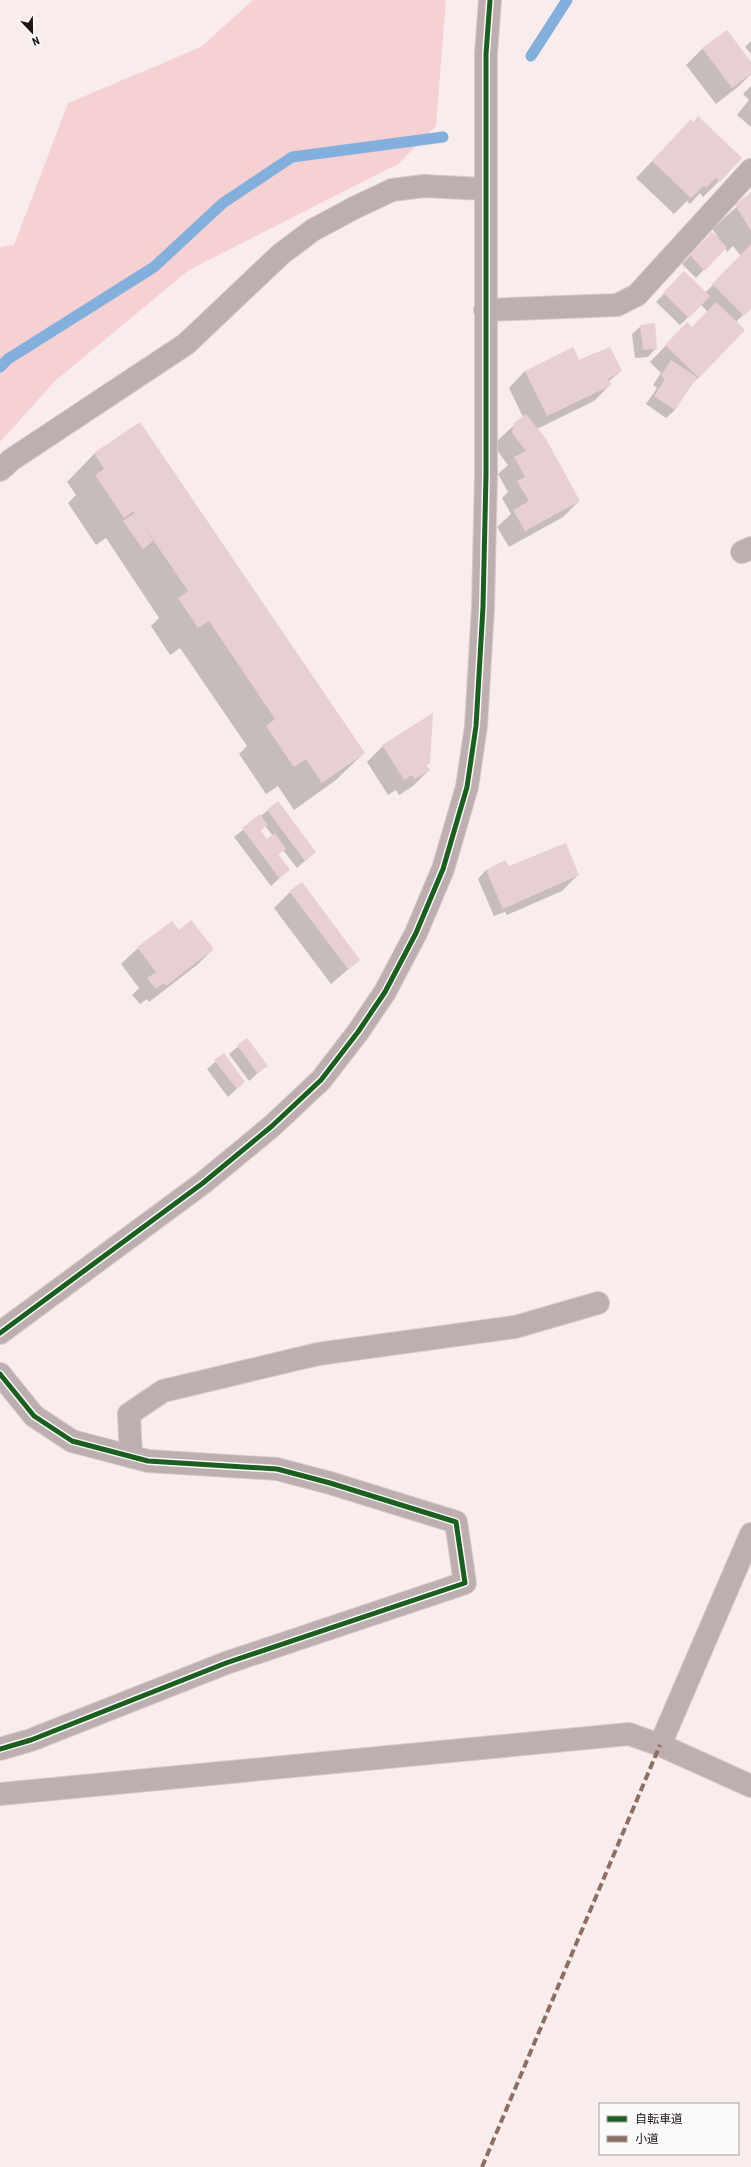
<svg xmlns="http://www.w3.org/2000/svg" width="751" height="2167" font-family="'Roboto Condensed','Noto Sans JP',sans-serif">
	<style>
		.green { fill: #f6d1d3 }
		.shadow { fill: #0003; fill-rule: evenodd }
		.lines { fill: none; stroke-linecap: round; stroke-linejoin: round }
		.stream { stroke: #83afdd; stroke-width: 11 }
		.building { fill: #e8cfd1 }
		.minor-casing { stroke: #d6caca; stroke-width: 24 }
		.minor { stroke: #bdaeaf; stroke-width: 22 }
		.quiet { stroke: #8d6e63; stroke-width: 4; stroke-dasharray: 8 4; stroke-linecap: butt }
		.cycleway-casing { stroke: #fafafa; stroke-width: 8 }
		.cycleway { stroke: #1b5e20; stroke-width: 5 }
	</style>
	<rect width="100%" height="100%" fill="#f9ecec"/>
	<path class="green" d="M253,0H446L436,126L398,164L189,270L55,381L0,442V247L14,245L68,103L201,47Z"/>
	<path class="shadow" d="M726,31L751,64V74L739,86L716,104L686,65L702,49Z
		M751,41V54L745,47Z
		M751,86V127L737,115L749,100L743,94Z
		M675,137L719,181L703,197L700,193L690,204L687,201L674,214L636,178Z
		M751,194V307L736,322L744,330L691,385L675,410L666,418L646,404L657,388L653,385L661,373L650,362L687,324L692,328L708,312L701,305L680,325L656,302L684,273L705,293L741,256L733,246L727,252L725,248L696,278L682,264L712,233L719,238L712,229Z
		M641,326L656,348L648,357L635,358L632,334Z
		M595,353L621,371L609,381L610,385L594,401L537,429L579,501L563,517L509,547L497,527L511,514L502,498L508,492L498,474L508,465L496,449L498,440L523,417L509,388L525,371L579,361Z
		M140,423L364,753L336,780L294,810L278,786L266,794L239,754L247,746L180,648L170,655L151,626L159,618L106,538L96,545L68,503L76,495L67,482L94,454Z
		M432,715L429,763L426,766L429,770L413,786L399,795L396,790L388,795L367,762L383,746Z
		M277,803L315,852L297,868L283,850L278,855L288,870L271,886L234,837ZM265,826L273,836L267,841L260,831Z
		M508,868L578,875L562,891L507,915L505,912L494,916L478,879L486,870Z
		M290,892L359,960L331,984L274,908Z
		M171,922L178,932L213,949L197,965L149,1002L147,999L140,1004L132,995L139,988L121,964L138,948Z
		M247,1039L266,1066L249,1081L229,1054Z
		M223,1055L244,1082L228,1097L207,1069Z"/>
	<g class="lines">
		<path class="stream" d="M531,56L567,0
			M0,367L8,359L154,267L223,203L292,157L443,137"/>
	</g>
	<path class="building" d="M727,30L751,62V74L732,88L702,48Z
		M698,116L742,158L720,182L716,178L706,188L704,186L691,198L652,161L691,119L693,122Z
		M751,192V231L735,205Z
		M712,232L727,247L705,271L690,255Z
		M751,244V309L744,316L712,284Z
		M684,271L710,296L689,318L663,293Z
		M716,302L745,330L699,378L665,345L687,322L692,327Z
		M655,323L657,349L643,350L640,325Z
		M573,347L579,360L610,347L622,371L608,379L612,385L547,416L525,371Z
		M671,360L697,377L675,410L654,396L665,379L661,376Z
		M526,414L546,439L580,501L525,531L513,510L529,501L517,481L525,477L514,457L526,451L512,433L514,423Z
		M140,422L365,753L322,783L306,759L294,767L266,726L275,719L209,621L198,628L178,598L188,591L143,525L153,541L143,549L123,521L135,513L134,511L124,518L95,475L104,469L94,453Z
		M433,713L430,763L426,765L430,770L415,779L412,775L404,780L382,745Z
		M278,801L316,852L305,861L267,810Z
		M260,814L268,825L260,830L267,839L275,833L286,849L278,854L290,870L279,878L242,828Z
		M566,843L579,875L503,909L486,870L505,860L509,866Z
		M302,882L360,960L348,969L289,891Z
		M191,920L214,949L166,986L164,983L156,989L147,978L156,972L137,947L172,921L179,930Z
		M247,1038L268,1066L257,1073L237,1045Z
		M224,1053L245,1082L237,1089L214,1060Z"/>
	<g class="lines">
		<g class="minor-casing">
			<path id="minor" d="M485,310L617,305L637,295L751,170
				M0,470L11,460L186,344L281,254L313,230L354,208L392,190L424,186L484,189
				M742,552L751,548
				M0,1333L203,1183L272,1126L321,1080L358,1032L385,992L416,933L443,869L467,787L476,726L483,607L486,475V54L490,0
				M0,1374L34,1416L72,1441L148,1461L277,1469L330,1483L456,1522L465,1583L226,1663L31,1740L0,1749
				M131,1457L129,1414L163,1391L318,1354L515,1327L598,1303
				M660,1745L751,1534
				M0,1794L629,1734L660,1745L751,1786"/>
		</g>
		<use href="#minor" class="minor"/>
		<path class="quiet" d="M482,2167L660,1745"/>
		<g class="cycleway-casing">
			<path id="cycleway" d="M0,1333L203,1183L272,1126L321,1080L358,1032L385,992L416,933L443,869L467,787L476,726L483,607L486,475V54L490,0
				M0,1374L34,1416L72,1441L148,1461L277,1469L330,1483L456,1522L465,1583L226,1663L31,1740L0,1749"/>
		</g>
		<use href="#cycleway" class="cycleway"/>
	</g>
	<rect x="599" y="2103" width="140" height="52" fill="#fafafa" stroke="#a49e9e"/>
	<rect x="607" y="2116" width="20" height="6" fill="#1b5e20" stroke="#a49e9e"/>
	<text x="635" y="2123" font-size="12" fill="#221415">自転車道</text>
	<rect x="607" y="2136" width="20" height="6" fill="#8d6e63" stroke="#a49e9e"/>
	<text x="635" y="2143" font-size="12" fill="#221415">小道</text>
	<g transform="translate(32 32) rotate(158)" stroke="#fafafa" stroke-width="3" paint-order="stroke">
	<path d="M0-3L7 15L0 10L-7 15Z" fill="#221415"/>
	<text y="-6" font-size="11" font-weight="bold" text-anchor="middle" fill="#221415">N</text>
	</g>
</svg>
